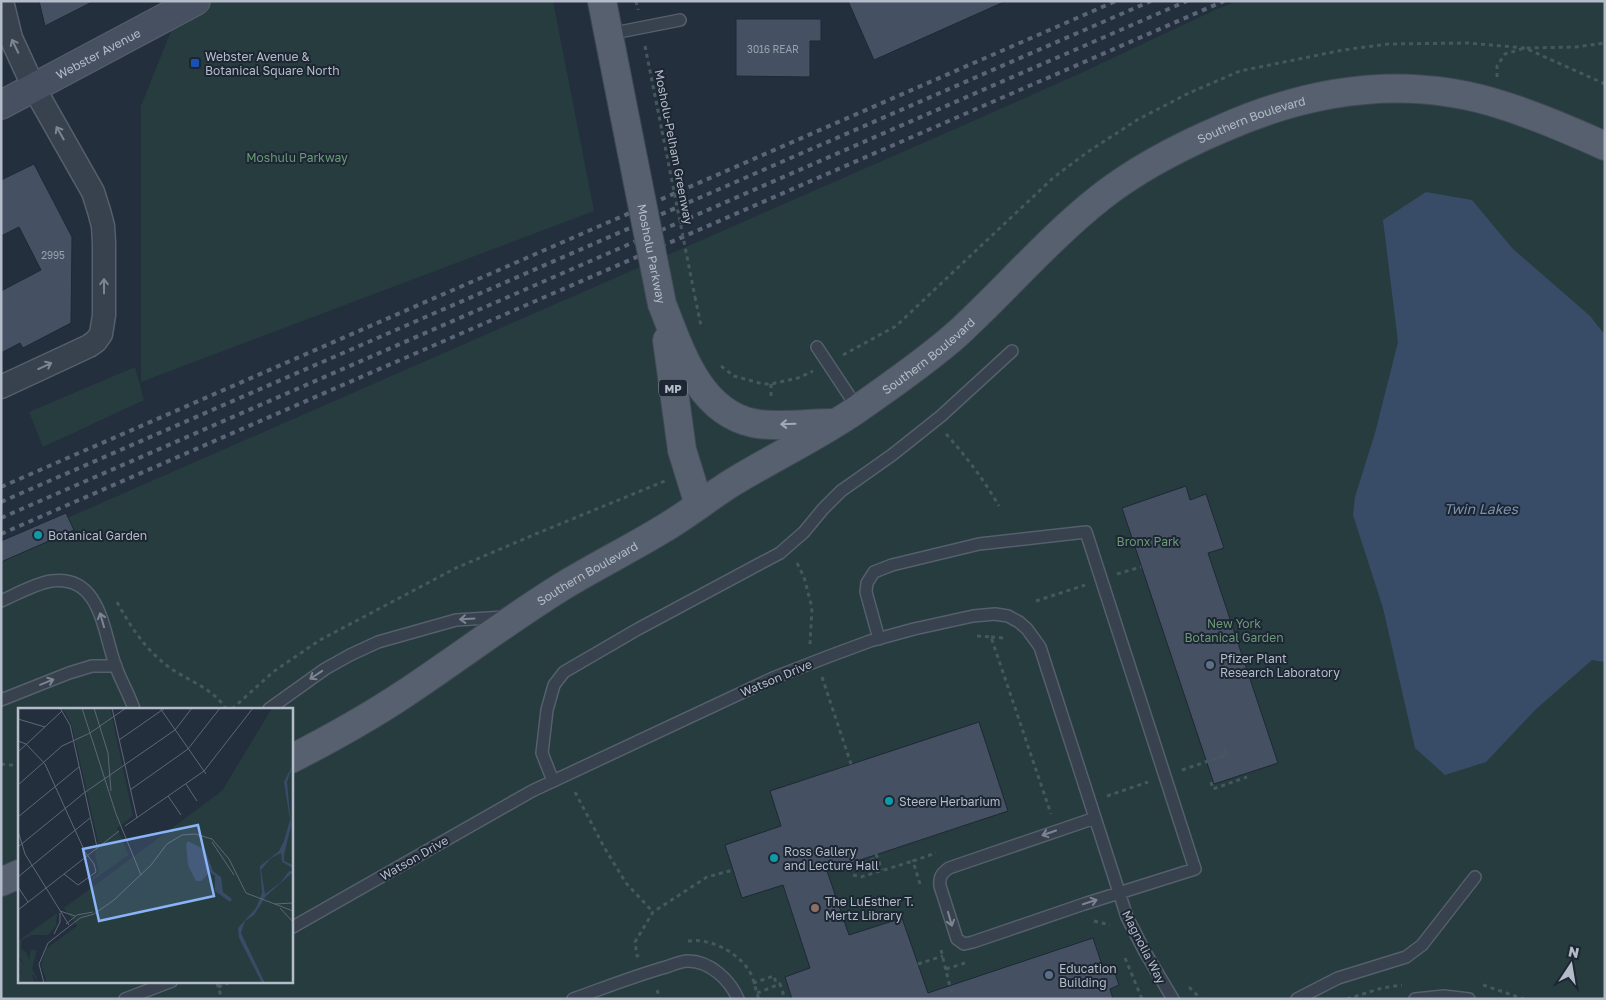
<svg xmlns="http://www.w3.org/2000/svg" width="1606" height="1000" font-family="'Golos Text',sans-serif">
	<style>
		.green { fill: #263c3f; fill-rule: evenodd }
		.water { fill: #394c67 }
		.building { fill: #455162; stroke: #1f2835 }
		.lines { fill: none; stroke-linecap: round; stroke-linejoin: round }
		.service-casing { stroke: #565f6c; stroke-width: 14 }
		.minor-casing { stroke: #565f6c; stroke-width: 25 }
		.secondary-casing { stroke: #565f6c; stroke-width: 30 }
		.primary-casing { stroke: #414a57; stroke-width: 30 }
		.path { stroke: #44595c; stroke-width: 3; stroke-dasharray: 4 4; stroke-linecap: butt }
		.service { stroke: #38414e; stroke-width: 11 }
		.minor { stroke: #38414e; stroke-width: 22 }
		.secondary { stroke: #465061; stroke-width: 28 }
		.primary { stroke: #56606e; stroke-width: 28 }
		.rail { stroke: #5a6575; stroke-width: 4; stroke-dasharray: 5 5; stroke-linecap: butt }
		.primary-bridge-casing { stroke: #414a57; stroke-width: 30; stroke-linecap: butt }
		.path-bridge { stroke: #44595c; stroke-width: 3; stroke-dasharray: 4 4; stroke-linecap: butt }
		.primary-bridge { stroke: #56606e; stroke-width: 28 }
		.oneway { stroke: #7c8592 }
		.oneway2 { stroke: #a1aab7 }
		.transit-dot { fill: #1a4fb4; stroke: #1d2633; stroke-width: 2 }
		.culture-dot { fill: #0f9aa8; stroke: #1d2633; stroke-width: 2 }
		.service-dot { fill: #5c6f8a; stroke: #1d2633; stroke-width: 2 }
		.education-dot { fill: #8d6e63; stroke: #1d2633; stroke-width: 2 }
		.labels { text-anchor: middle; dominant-baseline: central; stroke-width: 4; stroke-linejoin: round; paint-order: stroke }
		.number-label { font-size: 10px; fill: #98a1af }
		.shield { fill: #1d2633; stroke: #878f9c; stroke-width: 1 }
		.shield-label { font-size: 11px; font-weight: bold; fill: #b4bcc9 }
		.street-label { font-size: 12px; fill: #b4bcc9; stroke: #1d2633 }
		.poi-label { font-size: 12px; fill: #b4bcc9; stroke: #1d2633; text-anchor: start }
		.park-label { font-size: 12px; fill: #6b9a76; stroke: #1d2633 }
		.water-label { font-size: 14px; font-style: italic; fill: #7c92b1; stroke: #1d2633 }
		.inset-road { fill: none; stroke: #5e6776; stroke-width: 1 }
		.view { fill: #8ab4f8; fill-opacity: 0.15; stroke: #8ab4f8; stroke-width: 2.5 }
		.inset-edge { fill: none; stroke: #b4bcc9; stroke-width: 2.5 }
	</style>
	<rect width="100%" height="100%" fill="#242f3e"/>
	<path class="green" d="M183,1H553L594,211L141,382V106Z
		M1238,1H1605V999H1V547L971,122L1081,73L1217,9ZM19,709H291V981H19Z
		M135,367L144,400L43,447L29,412Z"/>
	<path class="water" d="M1426,192L1472,200L1512,248L1590,316L1605,335V662L1592,660L1535,710L1486,762L1445,775L1415,748L1383,608L1353,515L1355,497L1375,433L1398,342L1383,220Z"/>
	<path class="building" d="M39,1H94L45,26Z
		M848,1H1006L874,60Z
		M736,19H821V41H810V77L736,76Z
		M34,164L72,237L71,323L23,348L20,343L1,353V291L41,270L19,227L1,236V180Z
		M1186,486L1190,500L1206,494L1224,548L1208,553L1278,763L1214,784L1122,508Z
		M66,513L74,530L1,562V541Z
		M979,722L1008,811L827,871L849,935L902,918L928,993L1093,938L1103,968L1112,965L1119,985L1110,989L1113,999H792L785,977L810,968L783,885L742,898L725,845L781,826L770,791Z"/>
	<g class="lines">
		<g class="service-casing">
			<path id="service" d="M609,34L680,20
				M817,347L858,409
				M1,601C17,594 34,584 51,581C102,574 103,634 116,667C121,681 129,694 134,709
				M879,639L866,592L867,583L874,572L892,565L979,544L1086,532L1195,869L1084,904L973,942L964,944L957,939L940,886C939,877 941,874 949,868L1095,818
				M1,700L69,673L92,666H116
				M269,709L325,669L350,655L378,642L456,620L504,617
				M553,781L542,753L547,710L554,685L564,672L638,629L780,553L804,532L823,509L841,491L892,455L941,416L1012,351
				M291,928L532,791L773,678L827,657L870,641L914,629L973,616L995,614L1008,616L1019,622L1027,629L1040,647L1127,917L1145,952L1173,999
				M125,999L172,981
				M573,999C604,988 634,976 666,967C672,965 681,961 688,961C710,961 730,980 738,999
				M1297,999L1338,978L1406,957L1422,945L1475,877
				M1415,999L1444,996L1469,999"/>
		</g>
		<g class="minor-casing">
			<path id="minor" d="M1,387L89,346L96,341L101,334L104,315V243L103,226L99,211L93,192L34,88L11,38L2,1"/>
		</g>
		<g class="secondary-casing">
			<g id="secondary">
				<path id="s1" d="M1,105L196,1"/>
			</g>
		</g>
		<g class="primary-casing">
			<g id="primary">
				<path d="M602,1L629,138"/>
				<path d="M662,304C680,349 698,411 753,423C777,428 808,423 833,423"/>
				<path d="M667,340L682,450L699,505"/>
				<path id="s2" d="M291,759C330,739 368,718 404,694C457,659 508,620 563,586C596,566 630,549 663,529C687,515 709,497 733,482C774,457 819,436 859,408C890,386 928,360 957,334C1006,289 1049,238 1101,197C1138,168 1179,147 1221,129C1313,88 1408,74 1505,106C1539,117 1572,131 1605,146"/>
				<path d="M1,882L19,874"/>
			</g>
		</g>
		<path class="path" d="M636,1L638,10
			M645,46L662,131
			M1497,77V66L1505,54L1525,48L1576,47L1605,43
			M695,297L701,326
			M843,355L896,326L1054,177L1089,151L1137,120L1189,93L1240,71L1343,50L1388,44L1468,43L1525,48L1605,84
			M721,366L734,376L763,384H771L798,378L813,371
			M771,384V399
			M946,434C966,456 984,480 999,506
			M797,563L804,577L812,608L810,644
			M1117,574L1141,567
			M1036,601L1085,585
			M117,602C132,629 145,649 170,668C189,681 214,689 226,709
			M977,636L991,637L1051,814
			M991,637L1004,638
			M822,677L851,764
			M232,709L273,672L320,640L456,568L538,533L665,481
			M1,764L19,766
			M1182,770L1226,755L1224,750
			M1211,782L1213,789L1247,777
			M575,792L604,847L626,883L653,912
			M1107,796L1148,782
			M876,854L882,870
			M855,865L877,858
			M853,875L861,877L913,861
			M920,884L913,861L936,853
			M1094,921L1110,925
			M688,941C710,938 735,951 748,969C754,977 755,989 759,999
			M941,950L953,999
			M639,955L637,956L635,942L653,912L707,877L733,870
			M1125,958L1142,999
			M918,964L943,956
			M946,969L965,963
			M217,983L222,999
			M753,983L774,976L776,983L780,984
			M1483,985L1524,999
			M218,987L233,981
			M1189,987L1201,999
			M657,990L660,999
			M757,993L780,984L785,999
			M1347,999L1382,988L1402,985"/>
		<use href="#service" class="service"/>
		<use href="#minor" class="minor"/>
		<use href="#secondary" class="secondary"/>
		<use href="#primary" class="primary"/>
		<path class="rail" d="M1,487L1116,1
			M1,502L1151,1
			M1,518L1187,1
			M1,534L1224,1"/>
		<g class="primary-bridge-casing">
			<g id="primary-bridge">
				<path id="s3" d="M629,138L662,304"/>
			</g>
		</g>
		<path class="path-bridge" d="M662,131L695,297"/>
		<use href="#primary-bridge" class="primary-bridge"/>
	</g>
	<defs><path id="oneway-shaft" d="M-6 0H5M1.5-3L5.5 0L1.5 3" fill="none" stroke-width="1.6" stroke-linecap="round" stroke-linejoin="round" transform="scale(1.25)"/></defs>
	<g class="oneway">
		<use href="#oneway-shaft" transform="translate(15 46) rotate(-116)"/>
		<use href="#oneway-shaft" transform="translate(60 133) rotate(-120)"/>
		<use href="#oneway-shaft" transform="translate(104 286) rotate(-90)"/>
		<use href="#oneway-shaft" transform="translate(45 366) rotate(-25)"/>
		<use href="#oneway-shaft" transform="translate(467 619) rotate(177)"/>
		<use href="#oneway-shaft" transform="translate(102 620) rotate(-106)"/>
		<use href="#oneway-shaft" transform="translate(316 675) rotate(146)"/>
		<use href="#oneway-shaft" transform="translate(47 682) rotate(-22)"/>
		<use href="#oneway-shaft" transform="translate(1049 833) rotate(161)"/>
		<use href="#oneway-shaft" transform="translate(1090 902) rotate(-18)"/>
		<use href="#oneway-shaft" transform="translate(950 919) rotate(74)"/>
	</g>
	<use class="oneway2" href="#oneway-shaft" transform="translate(788 424) rotate(178)"/>
	<rect class="transit-dot" x="190" y="58" width="10" height="10" rx="2.5"/>
	<g class="culture-dot">
		<circle cx="38" cy="535" r="5"/>
		<circle cx="889" cy="801" r="5"/>
		<circle cx="774" cy="858" r="5"/>
	</g>
	<g class="service-dot">
		<circle cx="1210" cy="665" r="5"/>
		<circle cx="1049" cy="975" r="5"/>
	</g>
	<circle class="education-dot" cx="815" cy="908" r="5"/>
	<g class="labels">
		<g class="number-label">
			<text x="773" y="49">3016 REAR</text>
			<text x="53" y="255">2995</text>
		</g>
		<rect class="shield" x="659" y="379.5" width="28" height="17" rx="4"/>
		<g class="shield-label">
			<text x="673" y="388">MP</text>
		</g>
		<g class="street-label">
			<text stroke="none"><textPath href="#s1" startOffset="110">Webster Avenue</textPath></text>
			<text stroke="none"><textPath href="#s2" startOffset="1160">Southern Boulevard</textPath></text>
			<text transform="translate(674 147) rotate(79)">Mosholu-Pelham Greenway</text>
			<text stroke="none"><textPath href="#s3" startOffset="118">Mosholu Parkway</textPath></text>
			<text stroke="none"><textPath href="#s2" startOffset="755">Southern Boulevard</textPath></text>
			<text stroke="none"><textPath href="#s2" startOffset="350">Southern Boulevard</textPath></text>
			<text transform="translate(776 678) rotate(-23)">Watson Drive</text>
			<text transform="translate(414 858) rotate(-30)">Watson Drive</text>
			<text transform="translate(1144 947) rotate(63)">Magnolia Way</text>
		</g>
		<g class="poi-label">
			<text x="205" y="56">Webster Avenue &amp;<tspan x="205" dy="14">Botanical Square North</tspan></text>
			<text x="48" y="535">Botanical Garden</text>
			<text x="1220" y="658">Pfizer Plant<tspan x="1220" dy="14">Research Laboratory</tspan></text>
			<text x="899" y="801">Steere Herbarium</text>
			<text x="784" y="851">Ross Gallery<tspan x="784" dy="14">and Lecture Hall</tspan></text>
			<text x="825" y="901">The LuEsther T.<tspan x="825" dy="14">Mertz Library</tspan></text>
			<text x="1059" y="968">Education<tspan x="1059" dy="14">Building</tspan></text>
		</g>
		<g class="park-label">
			<text x="297" y="157">Moshulu Parkway</text>
			<text x="1148" y="541">Bronx Park</text>
			<text x="1234" y="623">New York<tspan x="1234" dy="14">Botanical Garden</tspan></text>
		</g>
		<g class="water-label">
			<text x="1481" y="508">Twin Lakes</text>
		</g>
	</g>
	<g transform="translate(18 708)">
		<rect width="275" height="275" fill="#242f3e"/>
		<path d="M45,0H92L115,108L99,120L111,147L75,172L74,170L81,165L77,146L80,133L54,18ZM254,0H275V275H29L23,257L28,241L59,218L46,200L204,83ZM39,205L38,218L30,227H14L4,232L3,241L8,244L11,252L13,241L19,243L14,260L21,275L13,265L17,275H0V266L7,261L0,265V250L8,259L0,247V233Z" fill="#263c3f"/>
		<path d="M275,56L269,74L273,118L266,147V153L275,157V160L264,154L263,145L253,150L243,162L247,186L263,174L271,163L275,164L248,188L236,207L227,213L223,225L247,275H244L221,230L220,220L238,200L244,185L242,158L261,143L266,133L272,112L266,74ZM170,133L187,142L195,163L203,169L205,184L214,191L212,194L197,183V168L192,164L183,173H178L170,157L168,136Z" fill="#394c67"/>
		<path class="inset-road" d="M42,0L52,17L79,139M64,0L98,106L123,167M76,0L90,45L93,83M94,0L119,110M142,0L188,66M0,11L27,19M101,32L147,0M0,33L8,36L27,56L67,144L76,156L78,164L60,177L46,166M0,44L44,3M168,76L179,93M0,77L44,38L72,25L108,0M112,82L170,41L202,0M150,88L163,107M0,109L61,59M107,118L186,63L235,0M0,123L7,146L51,217M194,134L216,167M0,139L66,85L157,22L174,0M0,169L72,110M0,179L10,194M257,196L275,195M262,200L275,214M0,202L101,123M42,203L57,208M48,216L59,207L75,204M36,226L42,214V205M26,275L21,256L30,235L62,210L76,206L96,192L133,157L149,136L164,127L177,126L194,131L211,151L228,185L275,203"/>
		<path class="view" d="M180,117L196,188L81,213L65,141Z"/>
		<rect width="275" height="275" class="inset-edge"/>
	</g>
	<rect width="1606" height="1000" fill="none" stroke="#b4bcc9" stroke-width="5"/>
	<g transform="translate(1571 965) rotate(12)" stroke="#1d2633" stroke-width="4" paint-order="stroke">
	<path d="M0-4L9 19L0 12L-9 19Z" fill="#b4bcc9"/>
	<text y="-8" font-size="14" font-weight="bold" text-anchor="middle" fill="#b4bcc9">N</text>
	</g>
</svg>
